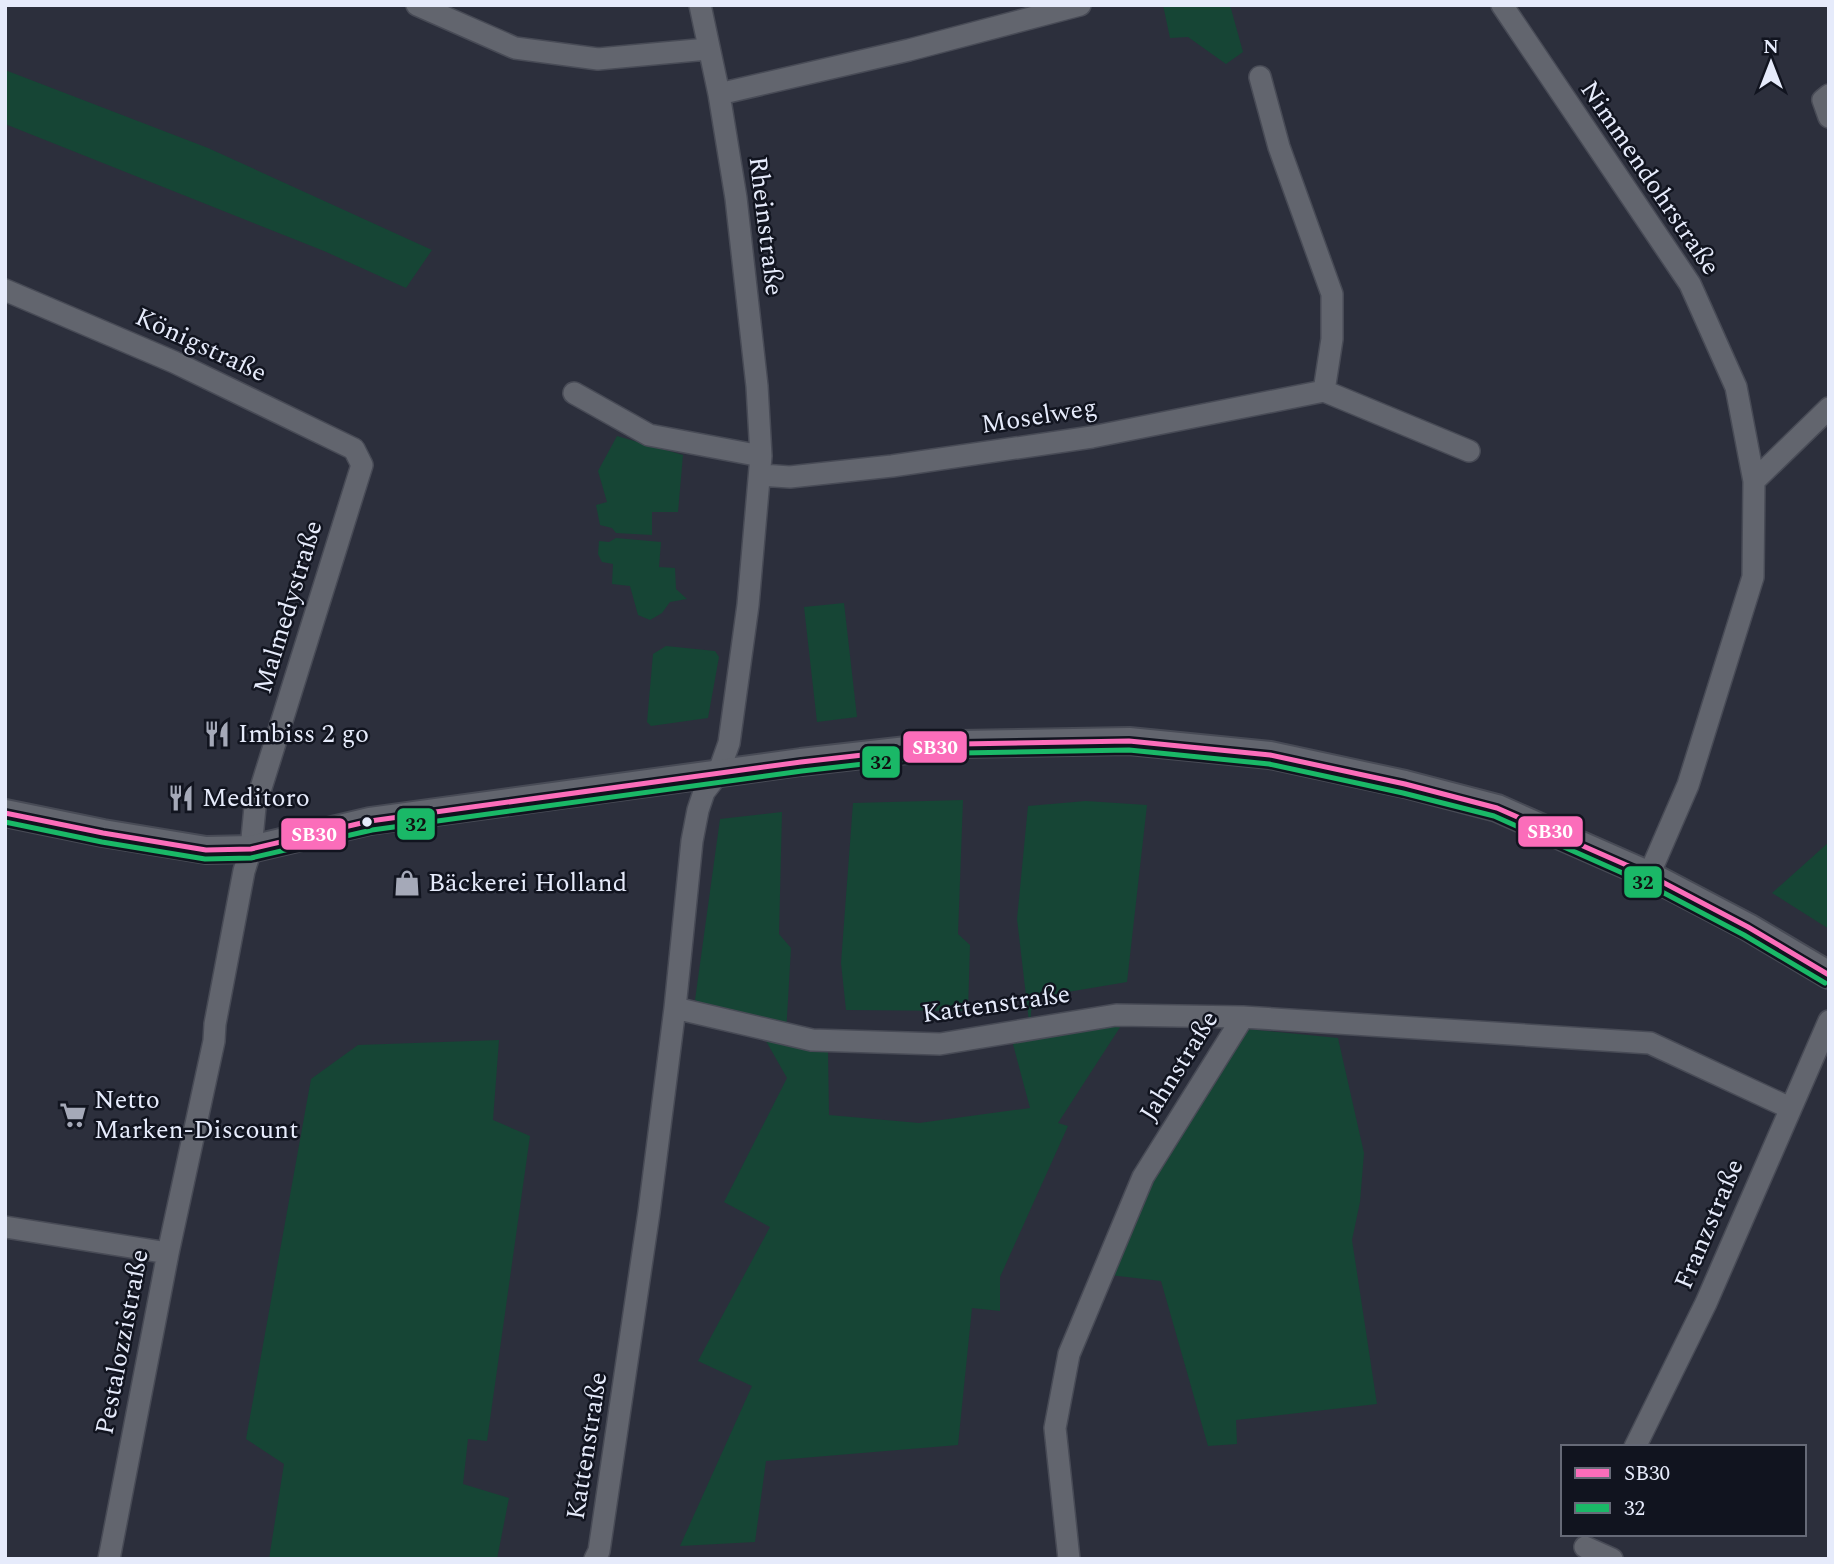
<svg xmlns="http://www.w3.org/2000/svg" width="1834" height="1564" font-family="Spectral,serif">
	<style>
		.green { fill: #164535 }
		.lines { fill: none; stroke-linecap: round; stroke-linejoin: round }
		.minor-casing { stroke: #484b56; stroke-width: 24 }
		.tertiary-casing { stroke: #484b56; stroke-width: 30 }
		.minor { stroke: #62656e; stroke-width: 21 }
		.tertiary { stroke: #62656e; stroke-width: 26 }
		.bus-1-casing { stroke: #11141f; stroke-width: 10 }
		.bus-2-casing { stroke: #11141f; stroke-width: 10 }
		.bus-1 { stroke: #fb6dba; stroke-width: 5 }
		.bus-2 { stroke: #1ab867; stroke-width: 5 }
		.bus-dot { fill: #e6ebfb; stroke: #11141f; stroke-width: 2.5 }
		.labels { text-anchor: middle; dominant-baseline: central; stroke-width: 5; stroke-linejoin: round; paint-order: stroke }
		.street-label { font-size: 26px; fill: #e6ebfb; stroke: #11141f }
		.poi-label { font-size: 26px; fill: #e6ebfb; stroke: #11141f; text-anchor: start }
		.line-badge { stroke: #11141f; stroke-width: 2.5 }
		.badge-label { font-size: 19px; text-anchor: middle; font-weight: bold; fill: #fff }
		.pale-badge-label { font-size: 19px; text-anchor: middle; font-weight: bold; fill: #111 }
	</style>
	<rect width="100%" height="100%" fill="#2c2f3c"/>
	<path class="green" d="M1163,5H1230L1243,52L1226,64L1188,37L1170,38Z
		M5,70L208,148L432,250L406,288L324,251L5,124Z
		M617,436L683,455L678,512H652V535L616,533L612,528L600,525L596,505L607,502L598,471Z
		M616,538L661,542L659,567L675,568L676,589L687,599L670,602L662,613L650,620L638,615L630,586L612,584L613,564L602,562L598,554L599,541L609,542Z
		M844,603L857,717L817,722L804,607Z
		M666,646L715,651L719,657L708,718L651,726L647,722L653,654Z
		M963,800L958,934L970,945L968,1011L846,1010L841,963L853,803Z
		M1086,801L1147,805L1127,982L1032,998L1030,1029L1128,1015L1058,1123L1068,1126L1000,1277V1311L972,1308L958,1445L766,1461L755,1542L680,1546L752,1386L698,1361L770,1227L724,1202L787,1078L766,1041L828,1052L829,1115L919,1123L1030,1108L1010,1033L1030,1030L1017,919L1028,806Z
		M782,812L779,934L791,948L786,1034L695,1000L720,819Z
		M1829,842V929L1772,893Z
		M1236,1028L1338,1038L1364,1153L1360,1202L1352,1240L1377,1404L1236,1420L1237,1444L1208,1446L1161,1281L1101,1274Z
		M499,1040L493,1120L530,1136L487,1441L468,1439L463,1484L509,1498L497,1559H269L284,1464L246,1439L311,1079L358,1045Z"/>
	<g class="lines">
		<g class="minor-casing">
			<path id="minor" d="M417,5L515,48L598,59L708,49
				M1502,5L1690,284L1736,387L1754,481L1753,577L1688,785L1649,875
				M1260,77L1279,147L1332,294V339L1324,391
				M719,94L909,50L1080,5
				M1829,95L1823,100L1829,117
				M5,290L174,362L354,449L362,465L255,807L251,849L244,871L215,1024L214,1041L168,1253L109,1559
				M574,393L649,435L761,456
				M760,475L790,477L892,466L1092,437L1324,391L1469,451
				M1754,481L1829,408
				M675,1008L812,1040L940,1044L1116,1015L1243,1017
				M5,1227L168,1253
				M1635,1447L1706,1303L1829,1021
				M1585,1547L1612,1559
				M595,1559L599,1551L649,1212L675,1008L692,841L698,810L704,792L718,774L729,743L748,605L761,456L757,386L736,198L719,94L700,5
				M1069,1559L1055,1428L1069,1354L1143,1177L1243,1017L1650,1043L1790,1108"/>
		</g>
		<g class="tertiary-casing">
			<path id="tertiary" d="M5,813L103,833L206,850L251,849L370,821L801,762L960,744L1129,741L1270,755L1405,784L1497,808L1649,875L1748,927L1829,975"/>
		</g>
		<use href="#minor" class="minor"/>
		<use href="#tertiary" class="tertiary"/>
		<g class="bus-1-casing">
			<path id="bus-1" d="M5,813L103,833L206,850L251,849L370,821L801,762L960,744L1129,741L1270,755L1405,784L1497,808L1649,875L1748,927L1829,975"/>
		</g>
		<g class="bus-2-casing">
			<path id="bus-2" d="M5,822L102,842L205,859L251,858L372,830L802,771L961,753L1129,750L1269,764L1403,793L1494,816L1645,883L1744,935L1825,983"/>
		</g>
		<use href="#bus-1" class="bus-1"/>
		<use href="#bus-2" class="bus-2"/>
	</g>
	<defs>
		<g id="restaurant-bare" transform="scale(2.1)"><path d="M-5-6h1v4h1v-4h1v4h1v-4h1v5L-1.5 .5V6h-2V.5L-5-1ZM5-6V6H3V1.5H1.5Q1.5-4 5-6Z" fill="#a5a9b8" stroke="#11141f" stroke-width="2.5" paint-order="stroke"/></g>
		<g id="shop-bare" transform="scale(2.1)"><path d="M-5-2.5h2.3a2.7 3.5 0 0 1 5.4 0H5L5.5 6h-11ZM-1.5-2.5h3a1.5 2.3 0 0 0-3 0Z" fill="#a5a9b8" stroke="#11141f" stroke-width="2.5" paint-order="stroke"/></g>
		<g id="supermarket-bare" transform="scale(2.1)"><path d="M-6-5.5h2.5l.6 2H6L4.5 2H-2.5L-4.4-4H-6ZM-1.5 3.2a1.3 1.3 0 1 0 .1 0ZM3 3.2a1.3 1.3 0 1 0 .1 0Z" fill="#a5a9b8" stroke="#11141f" stroke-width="2.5" paint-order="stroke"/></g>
	</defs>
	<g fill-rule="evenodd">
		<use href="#restaurant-bare" x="217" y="734"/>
		<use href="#restaurant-bare" x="181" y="798"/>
		<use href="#shop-bare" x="407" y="883"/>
		<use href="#supermarket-bare" x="73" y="1115"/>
	</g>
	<circle class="bus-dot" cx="367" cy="822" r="6"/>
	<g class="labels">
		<g class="street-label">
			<text transform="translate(1650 178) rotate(56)">Nimmendohrstraße</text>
			<text transform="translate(766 226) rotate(83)">Rheinstraße</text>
			<text transform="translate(201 345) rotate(25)">Königstraße</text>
			<text transform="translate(1039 416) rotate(-9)">Moselweg</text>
			<text transform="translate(288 607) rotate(-73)">Malmedystraße</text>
			<text transform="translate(996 1004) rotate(-8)">Kattenstraße</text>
			<text transform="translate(1179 1066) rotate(-58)">Jahnstraße</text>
			<text transform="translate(1709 1224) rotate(-67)">Franzstraße</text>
			<text transform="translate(122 1342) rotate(-79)">Pestalozzistraße</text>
			<text transform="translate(587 1446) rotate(-81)">Kattenstraße</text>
		</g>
		<g class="poi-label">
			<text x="238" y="734">Imbiss 2 go</text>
			<text x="202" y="798">Meditoro</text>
			<text x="428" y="883">Bäckerei Holland</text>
			<text x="94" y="1100">Netto<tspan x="94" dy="30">Marken-Discount</tspan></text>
		</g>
	</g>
	<g class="line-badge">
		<rect x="902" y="730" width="66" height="34" rx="7" fill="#fb6dba"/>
		<rect x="861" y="745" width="40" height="34" rx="7" fill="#1ab867"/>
		<rect x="396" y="807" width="40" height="34" rx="7" fill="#1ab867"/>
		<rect x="1517" y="815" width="67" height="33" rx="7" fill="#fb6dba"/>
		<rect x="280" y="817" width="67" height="34" rx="7" fill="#fb6dba"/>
		<rect x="1623" y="865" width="40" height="34" rx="7" fill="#1ab867"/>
	</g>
	<g class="badge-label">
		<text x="935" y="754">SB30</text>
		<text x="1550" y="838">SB30</text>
		<text x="314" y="841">SB30</text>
	</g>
	<g class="pale-badge-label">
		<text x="881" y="769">32</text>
		<text x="416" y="831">32</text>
		<text x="1643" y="889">32</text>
	</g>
	<rect width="1834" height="1564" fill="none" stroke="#e6ebfb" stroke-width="14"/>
	<rect x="1561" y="1445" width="245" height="91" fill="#11141f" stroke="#666a77" stroke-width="2"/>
	<rect x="1575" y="1468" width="35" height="10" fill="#fb6dba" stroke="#666a77" stroke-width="2"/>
	<text x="1624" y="1480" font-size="21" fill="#e6ebfb">SB30</text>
	<rect x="1575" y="1503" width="35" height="10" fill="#1ab867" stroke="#666a77" stroke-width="2"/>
	<text x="1624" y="1515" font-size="21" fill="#e6ebfb">32</text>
	<g transform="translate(1771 63)" stroke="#11141f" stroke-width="5" paint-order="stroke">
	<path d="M0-5L12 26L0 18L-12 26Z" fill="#e6ebfb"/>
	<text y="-10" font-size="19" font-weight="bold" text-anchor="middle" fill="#e6ebfb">N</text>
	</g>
</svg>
